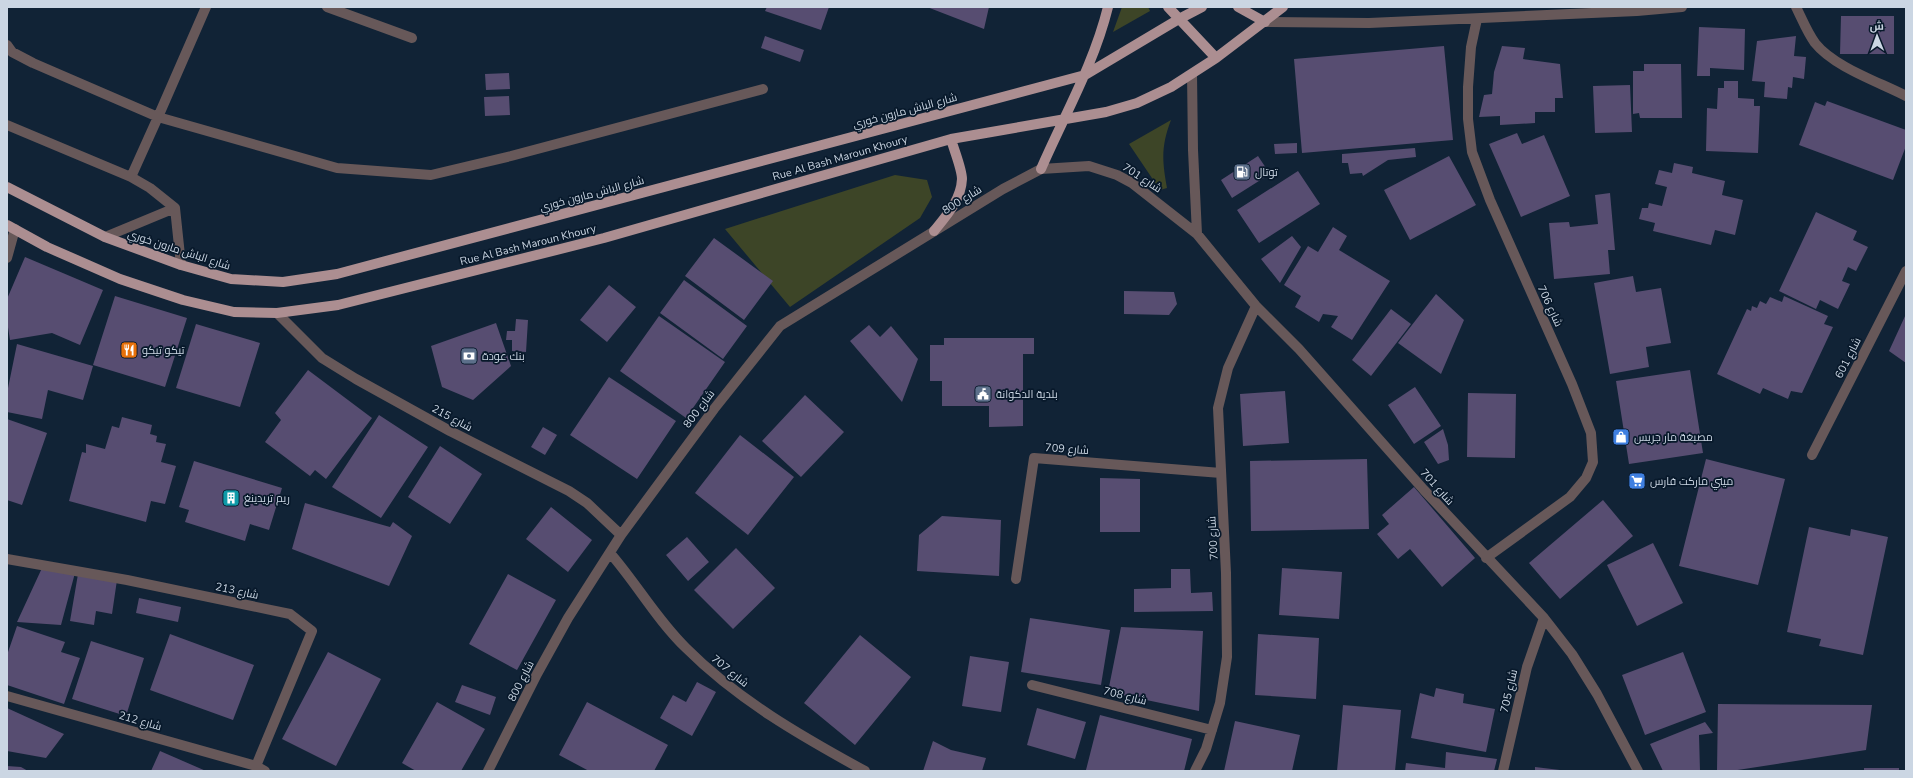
<svg xmlns="http://www.w3.org/2000/svg" width="1913" height="778" font-family="'Nunito Sans',Cairo,sans-serif">
	<style>
		.green { fill: #3d4527 }
		.building { fill: #574d71 }
		.lines { fill: none; stroke-linecap: round; stroke-linejoin: round }
		.minor { stroke: #675859; stroke-width: 10 }
		.major { stroke: #ac8e91; stroke-width: 10 }
		.labels { text-anchor: middle; dominant-baseline: central; stroke-width: 3.5; stroke-linejoin: round; paint-order: stroke }
		.street-label { font-size: 11px; fill: #cbd6e3; stroke: #08192b }
		.poi-label { font-size: 11px; fill: #cbd6e3; stroke: #08192b; text-anchor: start }
	</style>
	<rect width="100%" height="100%" fill="#112336"/>
	<path class="green" d="M1122,7H1148L1150,11L1113,32Z
		M1171,120C1161,146 1162,161 1167,188L1160,190L1129,144Z
		M895,175L927,180L932,197L920,218L790,307L725,229Z"/>
	<path class="building" d="M767,7H829L821,30L765,11Z
		M927,7H989L984,29Z
		M1841,16H1894V54H1840Z
		M1699,27L1745,29L1744,70L1710,68V76H1697Z
		M765,36L804,50L800,62L761,48Z
		M1796,36L1794,56L1806,57L1804,79L1793,77L1792,88L1788,87L1787,99L1764,97L1765,82L1752,81L1757,41Z
		M1444,46L1453,140L1302,153L1294,59Z
		M1502,46L1525,48L1523,59L1560,64L1563,98H1555V112H1535V123L1500,125V116L1479,117L1484,95L1492,94L1494,72Z
		M1644,64H1681L1682,118H1640L1639,113L1633,114V71H1644Z
		M509,73L510,89L486,90L485,74Z
		M1724,81H1738V98L1754,99V106H1760L1758,153L1706,151L1707,108L1717,109L1718,88H1724Z
		M1630,85L1632,132L1595,133L1593,86Z
		M509,96L510,115L485,116L484,97Z
		M1827,101L1906,130V146L1893,180L1799,145L1815,102L1825,106Z
		M1517,133L1522,144L1544,135L1570,196L1521,217L1489,144Z
		M1297,143V153L1275,154L1274,144Z
		M1415,148L1416,157L1388,160L1363,176L1362,173L1350,174L1348,163H1342V154Z
		M1258,156L1270,174L1232,198L1221,180Z
		M1449,156L1476,205L1410,240L1384,190Z
		M1674,163L1693,167L1692,173L1725,181L1722,195L1743,200L1735,235L1715,230L1711,245L1653,231L1655,223L1639,219L1642,208H1648L1649,203L1662,206L1667,187L1655,184L1659,170L1672,173Z
		M1298,171L1320,204L1259,243L1237,210Z
		M1610,193L1615,250H1608L1610,274L1554,279L1549,223L1569,222L1570,227L1598,224L1595,195Z
		M1816,212L1857,231L1853,240L1868,247L1856,271L1848,267L1842,281L1850,284L1838,309L1820,300L1816,309L1779,291Z
		M1333,227L1347,236L1339,250L1390,281L1352,340L1331,327L1338,316L1323,314L1319,322L1295,307L1301,296L1284,285L1308,246L1318,252Z
		M1292,236L1301,247L1280,283L1261,259Z
		M714,238L773,281L744,320L685,276Z
		M25,257L103,290L80,345L52,333L10,340L7,321V299Z
		M1633,276L1636,292L1661,288L1671,343L1646,347L1649,367L1610,374L1594,283Z
		M684,280L747,326L723,359L660,313Z
		M609,285L636,307L607,342L580,320Z
		M1124,291L1174,292L1177,304L1169,315L1124,314Z
		M1436,294L1464,320L1441,374L1398,343Z
		M115,296L187,318L165,387L93,365Z
		M1784,296L1828,316L1824,324L1833,327L1802,393L1791,391L1788,399L1763,388L1760,394L1717,374L1747,309L1751,311L1752,306L1757,308L1760,301L1766,304L1770,297L1782,302Z
		M1391,309L1411,324L1371,376L1352,360Z
		M1906,314V363L1889,351Z
		M659,316L725,362L686,418L620,371Z
		M516,319L528,320L526,352L512,351V340H506L507,331H515Z
		M496,323L511,366L473,400L442,387L431,346Z
		M196,324L260,343L240,407L176,388Z
		M869,325L880,337L891,326L918,359L902,402L850,341Z
		M944,338H1034V354H1023V426L989,427V406H942V381H930V345H944Z
		M17,344L93,366L83,400L48,390L42,419L7,412V393Z
		M308,370L372,418L326,479L315,470L310,476L265,442L281,420L275,413Z
		M1690,370L1703,453L1629,464L1616,381Z
		M609,377L676,421L637,479L570,435Z
		M1415,387L1441,426L1414,444L1388,405Z
		M1285,391L1289,443L1243,446L1240,394Z
		M1468,393L1516,394L1515,458L1467,457Z
		M805,395L844,432L801,477L762,441Z
		M379,415L428,447L381,518L332,487Z
		M122,417L152,425L150,434L157,436L156,442L166,444L161,462L176,466L165,504L151,501L146,522L69,501L82,452L86,453V444L105,449L112,426L119,428Z
		M7,419L47,433L22,505L7,500Z
		M543,427L557,435L545,455L531,447Z
		M1443,429L1448,445L1449,460L1438,464L1424,442Z
		M740,435L794,477L748,535L695,493Z
		M440,446L482,474L450,524L408,497Z
		M1367,459L1369,529L1251,531L1250,461Z
		M1706,459L1785,479L1758,585L1679,566Z
		M194,461L282,488L269,530L250,524L245,541L185,522L189,510L179,507Z
		M1100,478L1140,479V532H1100Z
		M1414,487L1475,558L1442,587L1410,549L1398,559L1377,534L1389,524L1382,515Z
		M1603,500L1633,536L1560,599L1529,563Z
		M305,503L390,527L393,522L412,536L389,586L292,549Z
		M551,507L592,540L568,572L526,539Z
		M942,516L1001,520L999,576L917,571L919,535Z
		M1809,527L1850,536L1851,529L1888,537L1863,655L1819,646L1821,639L1787,632Z
		M687,537L709,562L688,581L666,555Z
		M1653,543L1683,603L1637,626L1607,565Z
		M736,548L775,588L733,629L694,590Z
		M42,568L75,573L61,625L17,622Z
		M1282,568L1342,572L1339,619L1279,615Z
		M1171,569H1190L1191,593L1212,592L1213,611L1134,612V589L1171,588Z
		M78,574L117,580L112,614L96,611L94,625L70,621Z
		M508,574L556,600L517,670L469,644Z
		M139,598L181,607L178,622L136,613Z
		M1030,618L1110,630L1101,685L1021,672Z
		M17,626L65,642L61,652L80,658L64,704L7,685V655Z
		M1121,627L1203,631L1199,711L1108,692Z
		M170,634L254,665L233,720L150,690Z
		M1258,634L1319,638L1316,699L1255,695Z
		M860,635L911,677L855,745L804,703Z
		M91,641L144,658L126,716L72,699Z
		M328,652L381,679L336,766L282,739Z
		M1683,652L1706,712L1645,735L1622,675Z
		M970,656L1009,662L1001,712L962,706Z
		M697,682L716,692L692,736L660,718L673,695L686,702Z
		M462,685L496,697L490,715L455,702Z
		M1436,688L1464,694L1463,703L1495,709L1486,752L1411,738L1420,693L1434,697Z
		M437,702L485,729L461,771H416L402,763Z
		M587,702L668,745L654,771H589L559,755Z
		M1718,704L1872,705L1866,750L1731,771H1717Z
		M1343,705L1401,710L1395,771H1337Z
		M7,708L64,734L46,758L7,751Z
		M1037,708L1086,722L1075,759L1027,745Z
		M1100,715L1192,739L1184,771L1086,770Z
		M1235,721L1300,735L1292,771H1224Z
		M1705,722L1713,733L1699,735L1700,771H1663L1650,744Z
		M933,741L951,750L986,758L982,771H923Z
		M160,751L206,771H151Z
		M1446,752L1497,759L1494,771H1405L1406,763L1445,768Z
		M7,766L21,767L28,771H7Z
		M1535,767L1560,770V771H1535Z
		M1864,768H1899V771H1864Z"/>
	<g class="lines">
		<path class="minor" d="M206,7L158,117L337,168L431,175L511,156L763,89
			M327,7L412,38
			M1796,7C1802,19 1807,32 1815,43C1834,67 1879,82 1906,96
			M1477,19L1471,47L1468,87V119L1472,152L1490,200L1572,384L1591,433L1593,462L1586,478L1570,497L1486,558
			M1265,22L1369,23L1637,11L1682,7
			M7,45L12,52L33,63L158,117L131,177
			M1192,74L1193,150L1197,234
			M7,125L131,177L150,188L175,208L181,265
			M105,237L175,208
			M7,258L15,229
			M277,313L322,358L356,379L450,431L569,491L587,503L621,535
			M1812,455L1906,271
			M610,553C637,584 657,620 686,648C738,700 801,736 865,771
			M7,559L127,580L290,614L312,631L256,766
			M1016,579L1034,458L1221,473
			M1032,685L1212,730
			M7,696L256,766L265,771
			M488,771L537,674L568,618L621,535L714,409L780,326L1003,189L1041,169L1089,166L1117,175L1132,183L1197,234L1256,306L1299,349L1424,490L1544,618L1572,654L1597,694L1638,771
			M1195,771L1206,749L1220,703L1227,657L1226,573L1218,408L1228,368L1256,306
			M1503,771L1527,667L1544,618"/>
		<path class="major" d="M1168,7L1216,58
			M1238,7L1265,22
			M1041,169C1064,116 1094,64 1108,7
			M7,187L105,237L181,265L231,279L283,282L337,274L1085,75L1179,19L1202,7
			M7,225L47,247L120,279L183,300L234,312L277,313L338,305L604,238L951,139L1106,112L1137,103L1171,87L1216,58L1283,7
			M934,231C947,215 961,200 962,179C962,169 954,150 951,139"/>
	</g>
	<defs>
		<g id="fuel-square" transform="scale(0.9)"><rect x="-9" y="-9" width="18" height="18" rx="4" fill="#5c6f8a" stroke="#08192b"/><path d="M-5.5-6h7V0h2V4h1.3V-2.5L3-4.5l.8-.8L6-3V5H2.5V1h-1V6h-7ZM-4.2-4.7v3.2H.2V-4.7Z" fill="#fff"/></g>
		<g id="restaurant-square" transform="scale(0.9)"><rect x="-9" y="-9" width="18" height="18" rx="4" fill="#e8710a" stroke="#08192b"/><path d="M-5-6h1v4h1v-4h1v4h1v-4h1v5L-1.5 .5V6h-2V.5L-5-1ZM5-6V6H3V1.5H1.5Q1.5-4 5-6Z" fill="#fff"/></g>
		<g id="bank-square" transform="scale(0.9)"><rect x="-9" y="-9" width="18" height="18" rx="4" fill="#5c6f8a" stroke="#08192b"/><path d="M-6-4H6V4H-6ZM0-2.3a2.3 2.3 0 1 0 0 4.6a2.3 2.3 0 1 0 0-4.6Z" fill="#fff"/></g>
		<g id="civic-square" transform="scale(0.9)"><rect x="-9" y="-9" width="18" height="18" rx="4" fill="#5c6f8a" stroke="#08192b"/><path d="M-.6-6.5H3V-4.5H.6V-3L4-1V1h2V6H-6V1h2V-1L-.6-3ZM-1.2 2.5V6h2.4V2.5Z" fill="#fff"/></g>
		<g id="shop-square" transform="scale(0.9)"><rect x="-9" y="-9" width="18" height="18" rx="4" fill="#3f7fe0" stroke="#08192b"/><path d="M-5-2.5h2.3a2.7 3.5 0 0 1 5.4 0H5L5.5 6h-11ZM-1.5-2.5h3a1.5 2.3 0 0 0-3 0Z" fill="#fff"/></g>
		<g id="supermarket-square" transform="scale(0.9)"><rect x="-9" y="-9" width="18" height="18" rx="4" fill="#3f7fe0" stroke="#08192b"/><path d="M-6-5.5h2.5l.6 2H6L4.5 2H-2.5L-4.4-4H-6ZM-1.5 3.2a1.3 1.3 0 1 0 .1 0ZM3 3.2a1.3 1.3 0 1 0 .1 0Z" fill="#fff"/></g>
		<g id="building-square" transform="scale(0.9)"><rect x="-9" y="-9" width="18" height="18" rx="4" fill="#0f9aa8" stroke="#08192b"/><path d="M-4-6H4V6H1V3H-1V6H-4ZM-2.5-4.3h1.7v1.8h-1.7ZM.8-4.3h1.7v1.8H.8ZM-2.5-1h1.7V.8h-1.7ZM.8-1h1.7V.8H.8Z" fill="#fff"/></g>
	</defs>
	<g fill-rule="evenodd">
		<use href="#fuel-square" x="1242" y="172"/>
		<use href="#restaurant-square" x="129" y="350"/>
		<use href="#bank-square" x="469" y="356"/>
		<use href="#civic-square" x="983" y="394"/>
		<use href="#shop-square" x="1621" y="437"/>
		<use href="#supermarket-square" x="1637" y="481"/>
		<use href="#building-square" x="231" y="498"/>
	</g>
	<g class="labels">
		<g class="street-label">
			<text transform="translate(905 111) rotate(-15)">شارع الباش مارون خوري</text>
			<text transform="translate(840 158) rotate(-16)">Rue Al Bash Maroun Khoury</text>
			<text transform="translate(1142 178) rotate(33)">شارع 701</text>
			<text transform="translate(592 194) rotate(-15)">شارع الباش مارون خوري</text>
			<text transform="translate(962 200) rotate(-32)">800 شارع</text>
			<text transform="translate(528 245) rotate(-14)">Rue Al Bash Maroun Khoury</text>
			<text transform="translate(179 250) rotate(18)">شارع الباش مارون خوري</text>
			<text transform="translate(1550 306) rotate(65)">شارع 706</text>
			<text transform="translate(1848 358) rotate(-63)">شارع 601</text>
			<text transform="translate(699 409) rotate(-53)">800 شارع</text>
			<text transform="translate(452 418) rotate(28)">شارع 215</text>
			<text transform="translate(1067 449) rotate(4)">شارع 709</text>
			<text transform="translate(1437 487) rotate(48)">شارع 701</text>
			<text transform="translate(1213 538) rotate(-93)">شارع 700</text>
			<text transform="translate(237 591) rotate(12)">شارع 213</text>
			<text transform="translate(730 671) rotate(39)">شارع 707</text>
			<text transform="translate(521 681) rotate(-63)">800 شارع</text>
			<text transform="translate(1509 691) rotate(-77)">شارع 705</text>
			<text transform="translate(1125 696) rotate(14)">شارع 708</text>
			<text transform="translate(140 721) rotate(16)">شارع 212</text>
		</g>
		<g class="poi-label">
			<text x="1255" y="172">توتال</text>
			<text x="142" y="350">تيكو تيكو</text>
			<text x="482" y="356">بنك عودة</text>
			<text x="996" y="394">بلدية الدكوانة</text>
			<text x="1634" y="437">مصبغة مار جريس</text>
			<text x="1650" y="481">ميني ماركت فارس</text>
			<text x="244" y="498">ريم تريدينغ</text>
		</g>
	</g>
	<rect width="1913" height="778" fill="none" stroke="#cbd6e3" stroke-width="16"/>
	<g transform="translate(1877 36) rotate(359)" stroke="#08192b" stroke-width="3" paint-order="stroke">
	<path d="M0-3L7 15L0 10L-7 15Z" fill="#cbd6e3"/>
	<text y="-6" font-size="11" font-weight="bold" text-anchor="middle" fill="#cbd6e3">ش</text>
	</g>
</svg>
